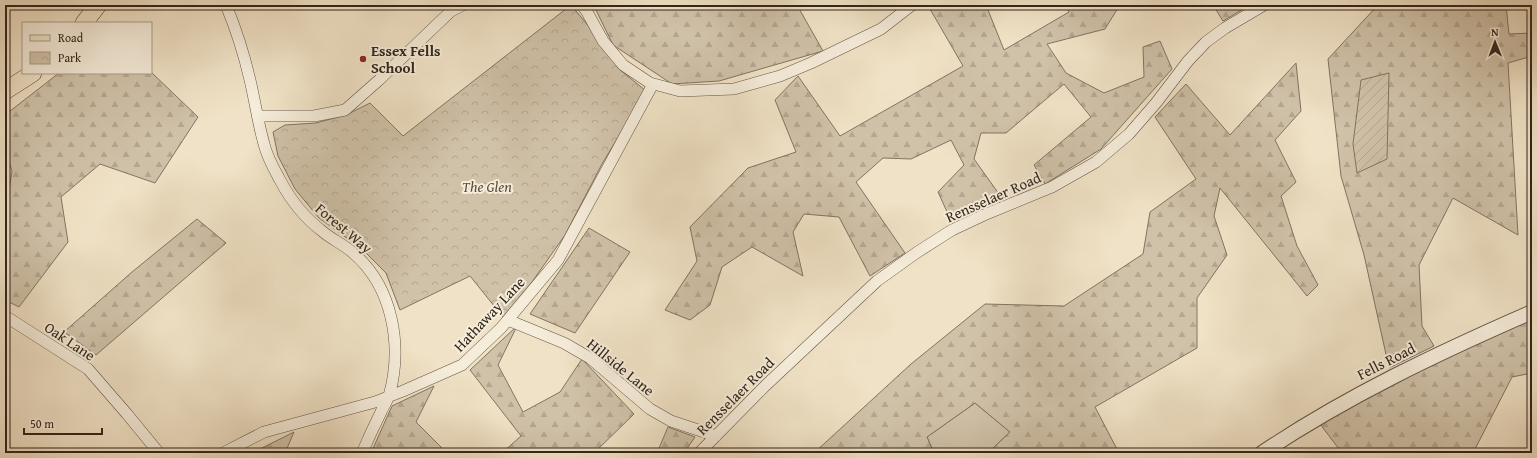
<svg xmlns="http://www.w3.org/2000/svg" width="1537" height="458" font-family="'Gentium Book Plus',serif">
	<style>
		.grass { fill: #d0c2a9; stroke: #817462 }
		.forest { fill: url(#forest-firs); stroke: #817462 }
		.park { fill: url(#park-crowns); stroke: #817462 }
		.garden { fill: url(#garden-furrows); stroke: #817462 }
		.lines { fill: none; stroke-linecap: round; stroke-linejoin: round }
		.minor-casing { stroke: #625445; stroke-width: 12 }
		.tertiary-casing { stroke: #625445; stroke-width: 16 }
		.primary-casing { stroke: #32251a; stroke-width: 18 }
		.minor { stroke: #f5ecda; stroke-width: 11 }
		.tertiary { stroke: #f5ecda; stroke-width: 14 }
		.primary { stroke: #f0e2c6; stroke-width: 17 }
		.poi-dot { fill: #8f2418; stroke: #f5ecda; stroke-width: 1.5 }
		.labels { text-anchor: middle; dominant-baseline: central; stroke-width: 4; stroke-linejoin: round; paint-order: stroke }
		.poi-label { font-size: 15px; font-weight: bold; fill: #32251a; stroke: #f5ecda; text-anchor: start }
		.park-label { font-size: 15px; font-style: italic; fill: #5a4c3e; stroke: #f5ecda }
		.street-label { font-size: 15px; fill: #32251a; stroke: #f5ecda }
	</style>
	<defs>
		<pattern id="forest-firs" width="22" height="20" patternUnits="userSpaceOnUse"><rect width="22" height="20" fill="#d0c2a9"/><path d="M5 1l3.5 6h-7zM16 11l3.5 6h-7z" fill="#b3a791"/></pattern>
		<pattern id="park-crowns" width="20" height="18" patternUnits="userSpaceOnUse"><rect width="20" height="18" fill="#d0c2a9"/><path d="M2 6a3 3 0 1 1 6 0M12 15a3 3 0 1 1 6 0" fill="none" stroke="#b3a791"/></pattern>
		<pattern id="garden-furrows" width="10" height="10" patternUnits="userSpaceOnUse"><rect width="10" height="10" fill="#d0c2a9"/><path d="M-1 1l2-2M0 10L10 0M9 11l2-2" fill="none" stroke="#b3a791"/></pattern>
	</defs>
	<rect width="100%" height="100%" fill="#f0e2c6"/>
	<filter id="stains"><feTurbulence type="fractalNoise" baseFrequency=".005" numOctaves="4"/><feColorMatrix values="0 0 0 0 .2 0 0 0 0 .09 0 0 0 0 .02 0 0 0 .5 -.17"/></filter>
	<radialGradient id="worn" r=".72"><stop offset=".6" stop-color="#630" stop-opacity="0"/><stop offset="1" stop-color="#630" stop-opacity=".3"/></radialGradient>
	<path class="grass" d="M975,403L1010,432L988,453H934L927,437Z"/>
	<path class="forest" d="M601,5H797L823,51L719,81L672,84L613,45L596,10Z
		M936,5H986L1004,50L1069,12L1065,5H1117L1118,8L1105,29L1047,44L1066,73L1104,93L1144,77L1143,47L1160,41L1172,69L1101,149L1045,184L1034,165L1091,117L1064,84L1006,133H981L974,159L1004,201L953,225L938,192L964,165L951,140L911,159L883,158L856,182L905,253L870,276L839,217L804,214L793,232L803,276L752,247L722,267L710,305L690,320L665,310L697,261L690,227L748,168L796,152L775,100L798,76L840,136L963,66L930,9Z
		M1213,5H1250L1223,21Z
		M1378,5H1506L1509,34L1532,33V56L1508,63L1518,235L1453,198L1419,265L1422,326L1434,346L1389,368L1364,255L1341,176L1328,59Z
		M1296,63L1301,111L1275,140L1296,182L1281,196L1297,246L1318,285L1307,296L1220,188L1214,216L1227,255L1197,298V348L1095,407L1119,453H988L1010,432L975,403L927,437L934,453H814L911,364L985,304L1064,306L1143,254L1150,212L1196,179L1155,117L1186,84L1230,135Z
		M151,72L198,117L155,183L100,164L61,197L68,242L19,307L5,300V217L12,171L5,150V115L59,73H151Z
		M197,219L226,243L96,355L64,332L132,272Z
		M589,228L630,252L575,333L530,314Z
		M1532,317V373L1512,377L1473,453H1342L1317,420Z
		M517,326L498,365L523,412L560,392L582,359L634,414L594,453H502L521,436L470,370Z
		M434,386L416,422L447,453H371L392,406Z
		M668,427L695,437L684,453H657Z
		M294,432L285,453H252Z"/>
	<path class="park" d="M571,5L586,23L619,69L646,91L602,164L565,235L532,282L503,317L470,276L400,310L386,273L362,249L319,218L295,189L278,156L273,132L285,125L316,123L346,115L370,103L403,136Z"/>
	<path class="garden" d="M1389,73L1387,159L1357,173L1353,144L1361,80Z"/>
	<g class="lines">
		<g class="minor-casing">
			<path id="minor" d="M226,5C236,29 244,54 250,80C255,101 258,123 264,144C267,157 274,169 280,180C290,199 305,218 322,231C331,239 343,244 352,252C393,286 403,346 389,396C387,401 383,407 381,412C374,426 368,439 362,453
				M582,5L587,12L603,41L623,65L650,83L680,91L734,89L780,76L811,63L881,29L912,5
				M258,116H314L345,110L379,80L451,11L463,5
				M5,316L88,369L127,414L159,453
				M508,320L564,343L590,358L650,409L671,421L716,436
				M223,453L264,432L375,402L403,391L462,365L501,328L558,260L653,84
				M699,453L766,385L877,281L916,253L952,230L984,215L1052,187L1096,162L1129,134L1156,103L1188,61L1206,42L1225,28L1264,5"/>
		</g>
		<g class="tertiary-casing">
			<path id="tertiary" d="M1262,453C1347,396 1438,353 1532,312"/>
		</g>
		<g class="primary-casing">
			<path id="primary" d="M84,23L98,5
				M5,91L33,73"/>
		</g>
		<use href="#minor" class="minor"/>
		<use href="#tertiary" class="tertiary"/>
		<use href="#primary" class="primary"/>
	</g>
	<circle class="poi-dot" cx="363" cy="59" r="4"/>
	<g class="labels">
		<g class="poi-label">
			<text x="371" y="50">Essex Fells<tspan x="371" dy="17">School</tspan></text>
		</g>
		<g class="park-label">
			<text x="487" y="186">The Glen</text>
		</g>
		<g class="street-label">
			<text transform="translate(993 197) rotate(-24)">Rensselaer Road</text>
			<text transform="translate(344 228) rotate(40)">Forest Way</text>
			<text transform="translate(489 314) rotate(-47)">Hathaway Lane</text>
			<text transform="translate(70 341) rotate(34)">Oak Lane</text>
			<text transform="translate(1386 361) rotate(-27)">Fells Road</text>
			<text transform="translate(621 367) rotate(39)">Hillside Lane</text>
			<text transform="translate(735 396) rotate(-45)">Rensselaer Road</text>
		</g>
	</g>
	<rect width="1537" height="458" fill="none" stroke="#f0e2c6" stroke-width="20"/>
	<rect x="6" y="6" width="1525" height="446" fill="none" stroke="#32251a" stroke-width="2"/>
	<rect x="10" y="10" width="1517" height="438" fill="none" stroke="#32251a"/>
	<rect x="22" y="22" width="130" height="52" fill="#f5ecda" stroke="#a79c8d"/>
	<rect x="30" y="35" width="20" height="6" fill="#f0e2c6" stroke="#a79c8d"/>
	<text x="58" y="42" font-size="12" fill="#32251a">Road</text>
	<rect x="30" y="52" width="20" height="12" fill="url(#park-crowns)" stroke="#a79c8d"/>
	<text x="58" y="62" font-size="12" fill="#32251a">Park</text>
	<g transform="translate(1495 42) rotate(359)" stroke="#f5ecda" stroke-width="3" paint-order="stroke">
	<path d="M0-3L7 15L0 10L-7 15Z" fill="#32251a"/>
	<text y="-6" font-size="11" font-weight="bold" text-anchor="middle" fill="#32251a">N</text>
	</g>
	<path d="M24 428v6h78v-6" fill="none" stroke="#32251a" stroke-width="2"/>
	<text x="30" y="428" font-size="12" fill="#32251a" stroke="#f5ecda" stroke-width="3" paint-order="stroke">50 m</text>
	<rect width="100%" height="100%" filter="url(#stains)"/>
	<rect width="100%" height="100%" fill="url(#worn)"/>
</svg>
